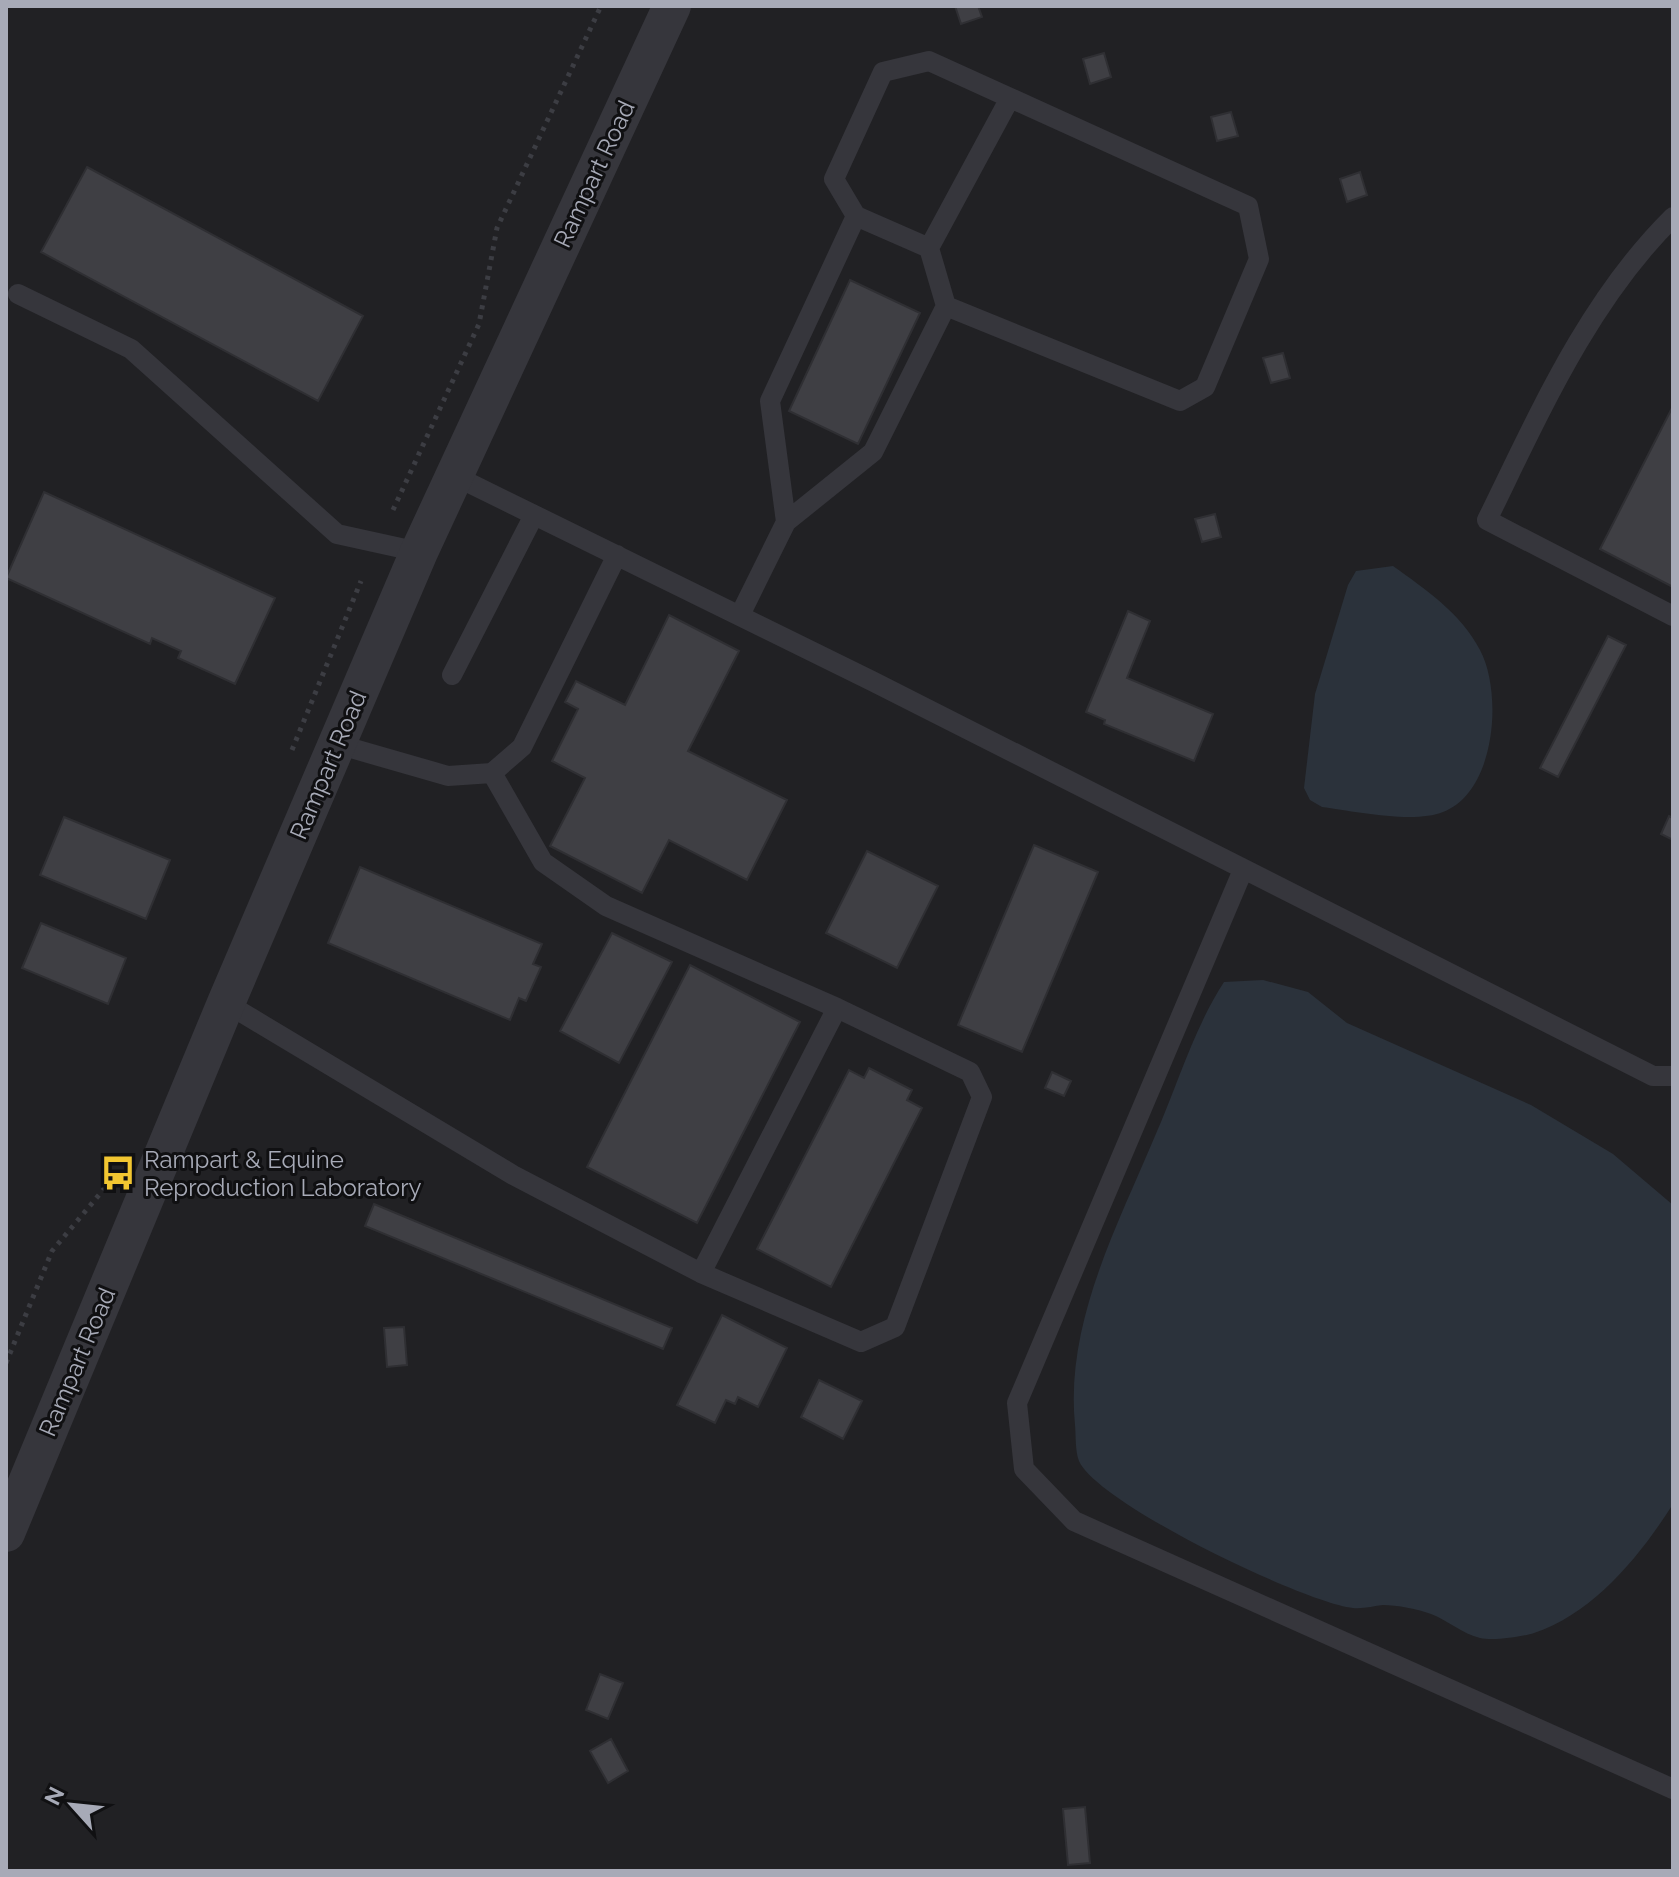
<svg xmlns="http://www.w3.org/2000/svg" width="1679" height="1877" font-family="Raleway,sans-serif">
	<style>
		.built { fill: #212124 }
		.water { fill: #2b323b }
		.building { fill: #3f3f44; stroke: #2f2f33; stroke-width: 2 }
		.lines { fill: none; stroke-linecap: round; stroke-linejoin: round }
		.path { stroke: #3c3d43; stroke-width: 5; stroke-dasharray: 4 6; stroke-linecap: butt }
		.lane { stroke: #36363c; stroke-width: 20 }
		.street { stroke: #36363c; stroke-width: 38 }
		.labels { text-anchor: middle; dominant-baseline: central; stroke-width: 6; stroke-linejoin: round; paint-order: stroke }
		.street-label { font-size: 24px; fill: #a7aab7; stroke: #101012 }
		.poi-label { font-size: 24px; fill: #a7aab7; stroke: #101012; text-anchor: start }
	</style>
	<rect width="100%" height="100%" fill="#151517"/>
	<path class="built" d="M6,6H1673V1871H6Z"/>
	<path class="water" d="M1393,566C1425,589 1461,613 1480,650C1503,693 1496,792 1443,812C1414,824 1353,811 1322,807L1310,800L1304,788L1315,694L1348,585L1356,571Z
		M1263,980L1308,992L1347,1023L1531,1105L1613,1154L1673,1205V1504C1640,1556 1594,1613 1534,1633C1521,1637 1493,1641 1480,1638C1463,1634 1447,1620 1431,1614C1418,1609 1397,1605 1383,1605C1374,1606 1363,1609 1353,1608C1305,1603 1098,1504 1079,1461C1075,1451 1076,1435 1075,1425C1065,1323 1117,1227 1155,1136C1178,1084 1193,1030 1224,982Z"/>
	<path class="building" d="M955,6H978L982,17L961,24Z
		M1104,53L1111,77L1090,84L1083,59Z
		M1231,112L1238,136L1217,141L1211,117Z
		M87,167L363,316L318,401L41,252Z
		M1360,172L1367,195L1347,202L1340,179Z
		M850,280L920,313L858,444L789,411Z
		M1283,353L1290,378L1271,383L1263,358Z
		M1673,406V587L1600,549Z
		M44,492L275,598L235,684L178,658L181,651L152,638L150,644L6,578Z
		M1215,514L1221,537L1202,542L1195,519Z
		M1128,611L1150,621L1127,678L1213,714L1194,761L1104,724L1105,720L1086,712Z
		M669,615L739,651L688,751L787,800L747,880L669,840L642,893L550,846L585,778L552,761L578,709L565,702L576,681L625,705Z
		M1608,636L1626,645L1558,777L1540,768Z
		M1669,816L1673,818V840L1661,834Z
		M64,817L170,860L146,919L40,875Z
		M1034,845L1098,872L1022,1052L958,1025Z
		M867,851L938,886L897,968L826,933Z
		M360,867L542,944L533,964L541,967L526,1001L519,998L510,1020L328,943Z
		M41,923L126,958L108,1004L22,968Z
		M612,933L672,962L619,1063L560,1031Z
		M690,965L800,1022L697,1223L587,1167Z
		M869,1068L912,1090L907,1100L922,1108L831,1287L757,1249L849,1070L864,1078Z
		M1052,1072L1071,1081L1064,1096L1045,1088Z
		M374,1204L672,1328L663,1349L365,1226Z
		M722,1315L787,1348L758,1407L738,1397L735,1404L726,1400L715,1423L677,1405Z
		M404,1327L407,1365L387,1367L384,1328Z
		M819,1380L862,1401L843,1439L801,1417Z
		M600,1674L623,1683L608,1719L586,1710Z
		M611,1739L628,1771L608,1783L590,1751Z
		M1085,1807L1090,1863L1068,1865L1063,1809Z"/>
	<g class="lines">
		<path class="path" d="M393,510L479,324L497,228L601,6
			M292,750L361,581
			M6,1363L52,1251L109,1183"/>
		<path class="lane" d="M856,216L834,179L883,72L929,61L1248,206L1259,259L1205,387L1180,401L946,306
			M1673,217C1588,301 1539,414 1487,520L1673,616
			M929,248L1010,98
			M18,294L131,349L337,534L419,552
			M455,476L872,681L1653,1076H1673
			M740,615L786,522L770,401L856,216L929,248L946,306L873,452L786,522
			M452,675L534,515
			M337,744L448,776L492,773L522,747L617,555
			M492,773L543,862L606,906L837,1008
			M1243,870L1017,1403L1024,1469L1074,1521L1673,1789
			M226,1003L513,1175L701,1273L861,1342L895,1327L982,1097L970,1072L837,1008L701,1273"/>
		<path class="street" d="M6,1533L226,1003L419,552L672,6"/>
	</g>
	<defs>
		<g id="bus-bare" transform="scale(2.76)"><path d="M-5-6H5V4H4V6H2V4H-2V6H-4V4H-5ZM-3.5-4V0h7V-4ZM-3.5 1.2v1.5H-2V1.2ZM2 1.2v1.5H3.5V1.2Z" fill="#f2c631" stroke="#101012" stroke-width="2.5" paint-order="stroke"/></g>
	</defs>
	<g fill-rule="evenodd">
		<use href="#bus-bare" x="118" y="1173"/>
	</g>
	<g class="labels">
		<g class="street-label">
			<text transform="translate(594 174) rotate(-65)">Rampart Road</text>
			<text transform="translate(328 765) rotate(-67)">Rampart Road</text>
			<text transform="translate(77 1362) rotate(-67)">Rampart Road</text>
		</g>
		<g class="poi-label">
			<text x="144" y="1159">Rampart &amp; Equine<tspan x="144" dy="28">Reproduction Laboratory</tspan></text>
		</g>
	</g>
	<rect width="1679" height="1877" fill="none" stroke="#a7aab7" stroke-width="16"/>
	<g transform="translate(72 1805) rotate(297)" stroke="#101012" stroke-width="6" paint-order="stroke">
	<path d="M0-6L14 30L0 20L-14 30Z" fill="#a7aab7"/>
	<text y="-12" font-size="22" font-weight="bold" text-anchor="middle" fill="#a7aab7">N</text>
	</g>
</svg>
